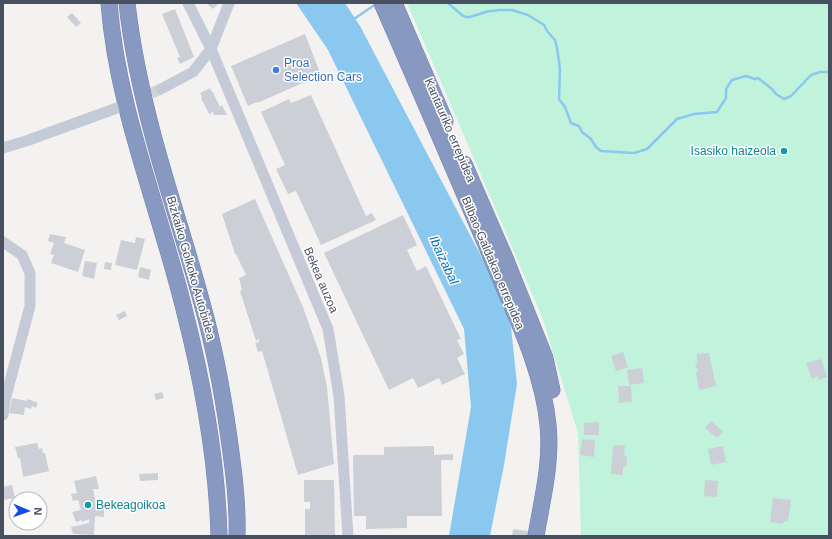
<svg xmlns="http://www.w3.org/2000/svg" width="832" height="539" font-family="Helvetica,sans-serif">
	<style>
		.green { fill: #c0f2dc }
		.water { fill: #8bc8f0 }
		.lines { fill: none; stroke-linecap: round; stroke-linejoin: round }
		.stream { stroke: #8bc8f0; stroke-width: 2.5 }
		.building { fill: #cdcfd7 }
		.minor-tunnel { stroke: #d2d2d4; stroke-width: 11; stroke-dasharray: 11 5.5; stroke-linecap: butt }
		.highway-casing { stroke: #7384ad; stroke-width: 17 }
		.minor { stroke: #c5cbd6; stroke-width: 11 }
		.highway { stroke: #8899c1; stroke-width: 16 }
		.shop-dot { fill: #3f7fe0; stroke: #fff; stroke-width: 1.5 }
		.culture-dot { fill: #0f9aa8; stroke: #fff; stroke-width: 1.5 }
		.labels { text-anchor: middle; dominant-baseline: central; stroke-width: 3; stroke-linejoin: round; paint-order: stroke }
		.shop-label { font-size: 12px; fill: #366cbe; stroke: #fff; text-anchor: start }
		.street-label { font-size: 12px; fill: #485060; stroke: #fff }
		.culture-label { font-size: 12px; fill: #0d838f; stroke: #fff; text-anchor: end }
		.water-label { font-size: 13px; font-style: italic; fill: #0770b4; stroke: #fff }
	</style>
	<rect width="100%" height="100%" fill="#f4f2f1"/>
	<path class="green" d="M407,3H829V536H581L578,433L542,317Z"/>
	<path class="water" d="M296,3H345L360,26L500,292L511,327L517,384L504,465L490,536H449L471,407L464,329L328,50Z"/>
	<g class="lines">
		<path class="stream" d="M448,3L463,16L467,17H470L489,11H494L498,10H512L528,15L544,25L547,31L555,40L557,48L560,69L559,99L565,107L571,123L579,126L582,132L591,139L596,147L601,151L634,153L647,149L677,119L694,114L717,112L726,98V89L732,80L746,76L755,79L758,78L772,89L776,94L784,99L791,96L811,75L820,72H829
			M354,19L373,6"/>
	</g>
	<path class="building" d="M206,3H219L213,9Z
		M175,9L194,57L180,64L177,58L180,57L162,14Z
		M72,13L81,23L76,27L67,17Z
		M305,34L321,75L257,103V102L248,106L231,66Z
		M210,88L212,92H213L220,107L222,105L227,115H214L213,112L209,114L201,98L202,97L200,93Z
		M311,95L366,216L372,213L376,220L321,245L296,191L288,194L276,169L285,165L261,112L289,99L291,103Z
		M255,199L303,307L321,358L327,387L334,464L298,475L262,351L258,352L255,343L259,342V339L256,341L240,291L242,290L239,278L246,275L236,254H235L222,214Z
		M403,215L417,245L407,250L417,271L426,266L461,339L457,340L464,354L457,358L465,374L442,385L439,378L418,388L413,378L389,390L324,253Z
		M50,234L66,237L64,243L85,250L78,272L51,263L54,255L50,254L54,243L48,241Z
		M136,237L145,239L137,270L115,265L121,240L135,243Z
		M85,261L97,263L94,279L82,276Z
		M105,262L112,263L111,270L104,269Z
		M140,267L151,270L149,280L138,277Z
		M125,311L127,316L119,320L116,315Z
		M623,352L628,367L616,371L611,356Z
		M709,353L716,386L699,390L696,372L698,371L695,364L697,363V354Z
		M821,359L827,377L819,380L818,376L812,379L806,363Z
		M642,368L644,383L629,385L627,370Z
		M618,386H631L632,402L619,403Z
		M162,392L164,398L156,400L154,394Z
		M12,398L27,401L28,399L38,403L36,408L32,406L31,409L25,407L24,415L9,413Z
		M711,421L723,431L717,438L705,428Z
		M599,422V435H584V423Z
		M582,439L595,440L594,457L580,455Z
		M37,443L39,449L42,448L43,453H45L49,471L23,477L20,458H18L15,447Z
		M613,445L625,446L624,455L627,456L626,467H623V475L611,474Z
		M434,446V455L453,454V460H441L442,516H407V528L366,529V516H354L353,455H384V447Z
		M723,446L726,462L711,465L708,449Z
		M158,473V480L140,481L139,474Z
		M96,476L99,489H93L97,509H104V517L95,516L94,535L73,534L71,527L89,523V519L82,522V520L76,522L72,512L81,510L78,500L73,501L71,494L77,493L74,481Z
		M304,480H334L335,536H305V509H310V502H304Z
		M705,480L718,481L717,497L704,496Z
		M12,485L15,498L4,500L3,487Z
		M773,498L791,500L788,522L784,521L783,524L770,522Z
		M513,529L528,531V536H512Z"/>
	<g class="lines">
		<path class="minor-tunnel" d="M121,106L161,89"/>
		<g class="highway-casing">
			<path id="highway" d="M109,3C117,108 159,207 184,309C203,383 217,459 219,536
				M127,3C132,49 142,94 154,139C169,195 188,250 203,307C214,347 222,389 228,431C233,466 238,501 237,536
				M382,3C419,88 456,173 492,259C513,310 543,369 548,425C552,462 542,500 536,536
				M394,3L445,121
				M464,164L505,258L545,358L552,390"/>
		</g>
		<path class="minor" d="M188,3L211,49L328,329L339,396L348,536
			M161,89L193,72L211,49L229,3
			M3,148L26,141L117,108
			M3,242L22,255L30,273V306L5,400L3,415"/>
		<use href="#highway" class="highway"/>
	</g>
	<circle class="shop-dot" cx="276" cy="70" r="4"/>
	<g class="culture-dot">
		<circle cx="784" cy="151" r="4"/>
		<circle cx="88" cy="505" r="4"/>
	</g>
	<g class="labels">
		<g class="shop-label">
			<text x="284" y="63">Proa<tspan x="284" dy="14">Selection Cars</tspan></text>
		</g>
		<g class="street-label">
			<text transform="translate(450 130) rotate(67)">Kantauriko errepidea</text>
			<text transform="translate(493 263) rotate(67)">Bilbao-Galdakao errepidea</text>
			<text transform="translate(191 268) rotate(74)">Bizkaiko Golkoko Autobidea</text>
			<text transform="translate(321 280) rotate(67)">Bekea auzoa</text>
		</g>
		<g class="culture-label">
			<text x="776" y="151">Isasiko haizeola</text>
			<text x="96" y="505" text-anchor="start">Bekeagoikoa</text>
		</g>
		<g class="water-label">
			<text transform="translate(444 260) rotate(65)">Ibaizabal</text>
		</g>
	</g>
	<rect width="832" height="539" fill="none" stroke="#485060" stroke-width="8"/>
	<g transform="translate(28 511) rotate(92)"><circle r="19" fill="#ffffff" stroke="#b6b9bf"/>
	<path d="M0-3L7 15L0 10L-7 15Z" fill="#134aec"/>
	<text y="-6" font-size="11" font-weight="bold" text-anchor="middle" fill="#485060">N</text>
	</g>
</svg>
